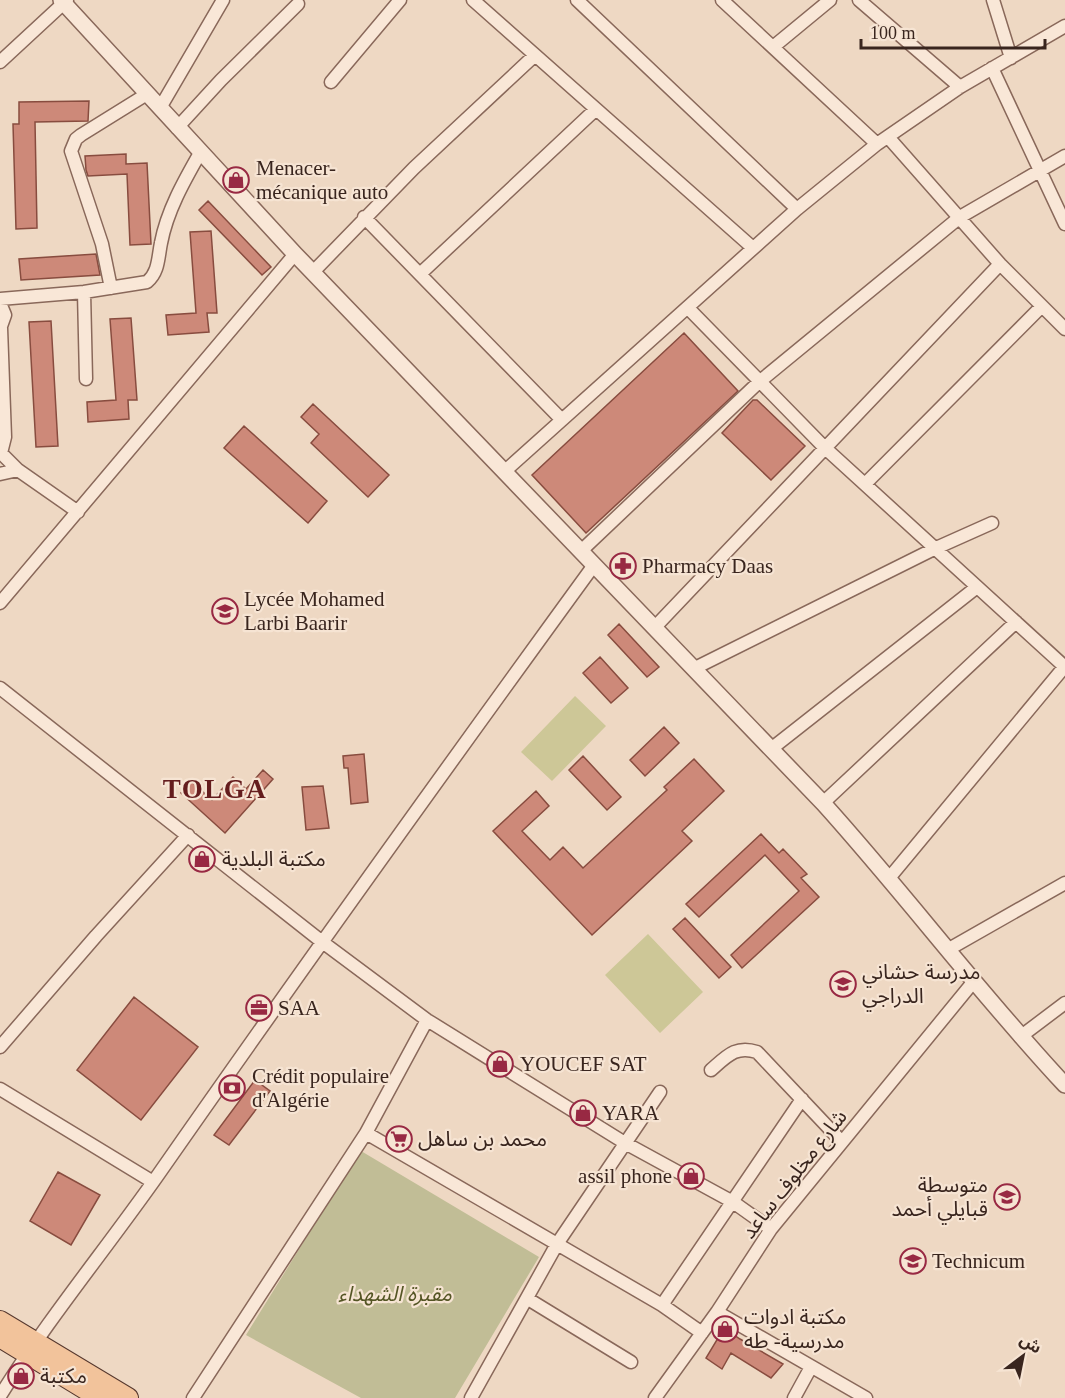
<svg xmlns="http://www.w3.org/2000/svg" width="1065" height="1398" font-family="'Times New Roman','Noto Sans Arabic',serif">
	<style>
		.green { fill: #cdc797 }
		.cemetery { fill: #c1bd96 }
		.building { fill: #cd8979; stroke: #884c3f; stroke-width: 1.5 }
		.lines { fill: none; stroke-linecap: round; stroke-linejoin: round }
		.minor-casing { stroke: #89685a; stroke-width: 15 }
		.tertiary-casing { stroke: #89685a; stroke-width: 18 }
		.primary-casing { stroke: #56382e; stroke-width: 22 }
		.minor { stroke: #f9e7d7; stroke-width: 12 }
		.tertiary { stroke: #f9e7d7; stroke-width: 15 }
		.primary { stroke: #f2c39b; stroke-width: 20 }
		.labels { text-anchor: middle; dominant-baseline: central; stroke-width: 4.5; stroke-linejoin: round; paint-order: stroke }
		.poi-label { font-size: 21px; fill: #39251e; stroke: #f6e4d3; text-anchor: start }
		.street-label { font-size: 21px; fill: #39251e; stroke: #f6e4d3 }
		.park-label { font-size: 21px; font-style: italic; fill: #545524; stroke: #f6e4d3 }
		.district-label { font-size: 27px; font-weight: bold; letter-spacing: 1.5px; fill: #651d1e; stroke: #f6e4d3 }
	</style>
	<rect width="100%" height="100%" fill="#eed8c3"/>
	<path class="green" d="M575,696L606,726L552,781L521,752Z
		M648,934L703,992L660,1033L605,975Z"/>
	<path class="cemetery" d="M356,1148L539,1257L455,1398H361L246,1335L306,1238Z"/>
	<path class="building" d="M89,101L88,121L35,122L37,228L16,229L13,124H19V102Z
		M126,154V164L147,163L151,244L130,245L127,174L88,176L86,170L85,156Z
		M208,201L271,267L262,275L199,210Z
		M211,231L217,313H207L209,332L168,335L166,315L196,313L190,232Z
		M96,254L100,275L21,280L19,259Z
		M131,318L137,400H128L129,419L88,422L87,402L116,400L110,319Z
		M51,321L58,446L36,447L29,322Z
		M684,333L738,391L586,533L532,475Z
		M753,400H757L805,446L771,480L722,433Z
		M313,404L389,475L368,497L311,443L319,434L301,417Z
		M244,426L327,501L308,523L224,448Z
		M619,624L659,667L647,677L608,635Z
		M600,657L628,688L611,703L583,673Z
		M664,727L679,743L645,776L630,760Z
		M364,754L368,802L351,804L348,768H344L343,756Z
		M583,756L621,797L607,810L569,770Z
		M694,759L724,791L682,831L692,841L592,935L493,831L536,791L549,806L522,831L550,860L563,847L583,868L667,790L664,787Z
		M263,770L273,779L225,833L181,793L191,781L212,800L233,777L246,789Z
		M323,786L329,828L306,830L302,787Z
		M761,834L779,853L783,849L807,874L801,878L819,897L742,968L731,955L799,891L765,855L699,917L686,904Z
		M685,918L731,967L719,978L673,929Z
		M134,997L198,1047L141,1120L77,1070Z
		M255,1080L270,1091L229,1145L214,1135Z
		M58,1172L100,1195L71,1245L30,1221Z
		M724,1328L740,1339L783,1364L771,1378L731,1353L722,1369L706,1358Z"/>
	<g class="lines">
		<g class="minor-casing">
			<path id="minor" d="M473,0L753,248
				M577,0L797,209
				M722,0L877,144
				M859,0L960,87
				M993,0L1011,58
				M773,47L830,0
				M0,62L67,0
				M992,68L1065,224
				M331,82L400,0
				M160,108L223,0
				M177,128L221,80L298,4
				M888,137L1000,264L1065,329
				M364,217L562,420
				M313,272L414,168L534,56
				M420,274L595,110
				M111,288L102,244L71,151L76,139L81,135L147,94
				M84,292L86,379
				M0,299L84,292L147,282C159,272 158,257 161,243C167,211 184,181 200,153
				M0,303L5,315L0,329
				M688,308L824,447L1065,667
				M1,328L5,437L1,453
				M0,452L18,470L78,512
				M505,471L797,209L877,144L960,87L1065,26
				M0,474L18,470
				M865,484L1042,306
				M581,551L759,382L960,217L1065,156
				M0,603L295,254
				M656,626L1000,264
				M695,668L936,548L992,523
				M0,688L321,941L427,1020L625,1143L733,1202L771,1229
				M771,749L977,587
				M823,803L1016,622
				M890,877L1065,666
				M949,949L1065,883
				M427,1020L366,1133L557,1244L471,1398
				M1020,1037L1065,1003
				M0,1047L96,936L188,835
				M711,1070C727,1056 736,1045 757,1052L842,1142
				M0,1089L153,1182
				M660,1092L557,1244L662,1305L702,1333
				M528,1299L631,1362
				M662,1305L802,1099
				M717,1312L866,1398
				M0,1396C48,1319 106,1249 158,1175C301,970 447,767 594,565
				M193,1398L366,1133
				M655,1398L717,1312L771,1229L974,981
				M794,1398L811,1367"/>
		</g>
		<g class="tertiary-casing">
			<path id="tertiary" d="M61,0L295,254L823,803C906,895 980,994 1065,1085"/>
		</g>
		<g class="primary-casing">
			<path id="primary" d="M0,1321L128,1398
				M0,1337L100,1398"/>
		</g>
		<use href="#minor" class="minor"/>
		<use href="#tertiary" class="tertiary"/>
		<use href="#primary" class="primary"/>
	</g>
	<defs>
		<g id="shop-ring" transform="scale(1.35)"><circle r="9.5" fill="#f6e4d3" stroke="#982943" stroke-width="1.5"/><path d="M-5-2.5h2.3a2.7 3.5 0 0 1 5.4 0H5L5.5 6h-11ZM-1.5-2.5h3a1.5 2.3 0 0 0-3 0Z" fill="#982943"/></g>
		<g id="pharmacy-ring" transform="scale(1.35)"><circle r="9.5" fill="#f6e4d3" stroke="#982943" stroke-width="1.5"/><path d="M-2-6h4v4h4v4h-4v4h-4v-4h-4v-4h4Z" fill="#982943"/></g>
		<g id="school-ring" transform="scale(1.35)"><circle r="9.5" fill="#f6e4d3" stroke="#982943" stroke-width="1.5"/><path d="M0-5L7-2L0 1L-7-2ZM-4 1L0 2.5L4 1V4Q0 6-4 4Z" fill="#982943"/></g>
		<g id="office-ring" transform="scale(1.35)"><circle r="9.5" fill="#f6e4d3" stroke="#982943" stroke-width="1.5"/><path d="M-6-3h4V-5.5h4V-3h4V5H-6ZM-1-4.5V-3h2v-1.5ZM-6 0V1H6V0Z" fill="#982943"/></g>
		<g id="bank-ring" transform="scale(1.35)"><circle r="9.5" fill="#f6e4d3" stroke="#982943" stroke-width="1.5"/><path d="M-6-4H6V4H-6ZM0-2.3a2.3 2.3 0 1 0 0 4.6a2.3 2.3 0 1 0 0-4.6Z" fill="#982943"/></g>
		<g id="supermarket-ring" transform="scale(1.35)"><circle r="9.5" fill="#f6e4d3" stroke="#982943" stroke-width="1.5"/><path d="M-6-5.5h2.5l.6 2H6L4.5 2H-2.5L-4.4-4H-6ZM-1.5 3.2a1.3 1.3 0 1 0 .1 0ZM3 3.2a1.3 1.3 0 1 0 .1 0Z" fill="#982943"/></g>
	</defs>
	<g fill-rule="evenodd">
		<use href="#shop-ring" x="236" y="180"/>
		<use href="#pharmacy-ring" x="623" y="566"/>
		<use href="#school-ring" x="225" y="611"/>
		<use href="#shop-ring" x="202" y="859"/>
		<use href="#school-ring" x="843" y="984"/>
		<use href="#office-ring" x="259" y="1008"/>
		<use href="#shop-ring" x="500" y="1064"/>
		<use href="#bank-ring" x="232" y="1088"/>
		<use href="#shop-ring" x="583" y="1113"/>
		<use href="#supermarket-ring" x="399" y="1139"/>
		<use href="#shop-ring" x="691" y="1176"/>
		<use href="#school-ring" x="1007" y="1197"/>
		<use href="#school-ring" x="913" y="1261"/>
		<use href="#shop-ring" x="725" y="1329"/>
		<use href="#shop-ring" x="21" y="1376"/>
	</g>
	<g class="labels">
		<g class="poi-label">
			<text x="256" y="168">Menacer-<tspan x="256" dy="24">mécanique auto</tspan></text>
			<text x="642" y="566">Pharmacy Daas</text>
			<text x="244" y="599">Lycée Mohamed<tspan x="244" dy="24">Larbi Baarir</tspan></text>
			<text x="222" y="859">مكتبة البلدية</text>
			<text x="862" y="972">مدرسة حشاني<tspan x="862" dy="24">الدراجي</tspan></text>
			<text x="278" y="1008">SAA</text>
			<text x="520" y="1064">YOUCEF SAT</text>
			<text x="252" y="1076">Crédit populaire<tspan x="252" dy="24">d'Algérie</tspan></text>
			<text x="602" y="1113">YARA</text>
			<text x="418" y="1139">محمد بن ساهل</text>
			<text x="672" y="1176" text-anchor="end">assil phone</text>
			<text x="988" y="1185" text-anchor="end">متوسطة<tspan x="988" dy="24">قبايلي أحمد</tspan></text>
			<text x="932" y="1261">Technicum</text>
			<text x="744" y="1317">مكتبة ادوات<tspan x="744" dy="24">مدرسية- طه</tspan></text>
			<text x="40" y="1376">مكتبة</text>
		</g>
		<g class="street-label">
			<text transform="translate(794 1174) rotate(-52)">شارع مخلوف ساعد</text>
		</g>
		<g class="park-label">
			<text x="395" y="1294">مقبرة الشهداء</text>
		</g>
		<g class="district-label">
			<text x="215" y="789">TOLGA</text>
		</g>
	</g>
	<g transform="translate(1023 1356) rotate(32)" stroke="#f6e4d3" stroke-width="4.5" paint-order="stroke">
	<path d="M0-4.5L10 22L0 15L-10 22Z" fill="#39251e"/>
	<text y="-9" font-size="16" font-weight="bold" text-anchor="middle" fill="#39251e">ش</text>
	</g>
	<path d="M861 39v9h184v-9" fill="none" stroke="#39251e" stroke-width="3"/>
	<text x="870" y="39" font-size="18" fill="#39251e" stroke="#f6e4d3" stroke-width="4.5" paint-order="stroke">100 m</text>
</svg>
